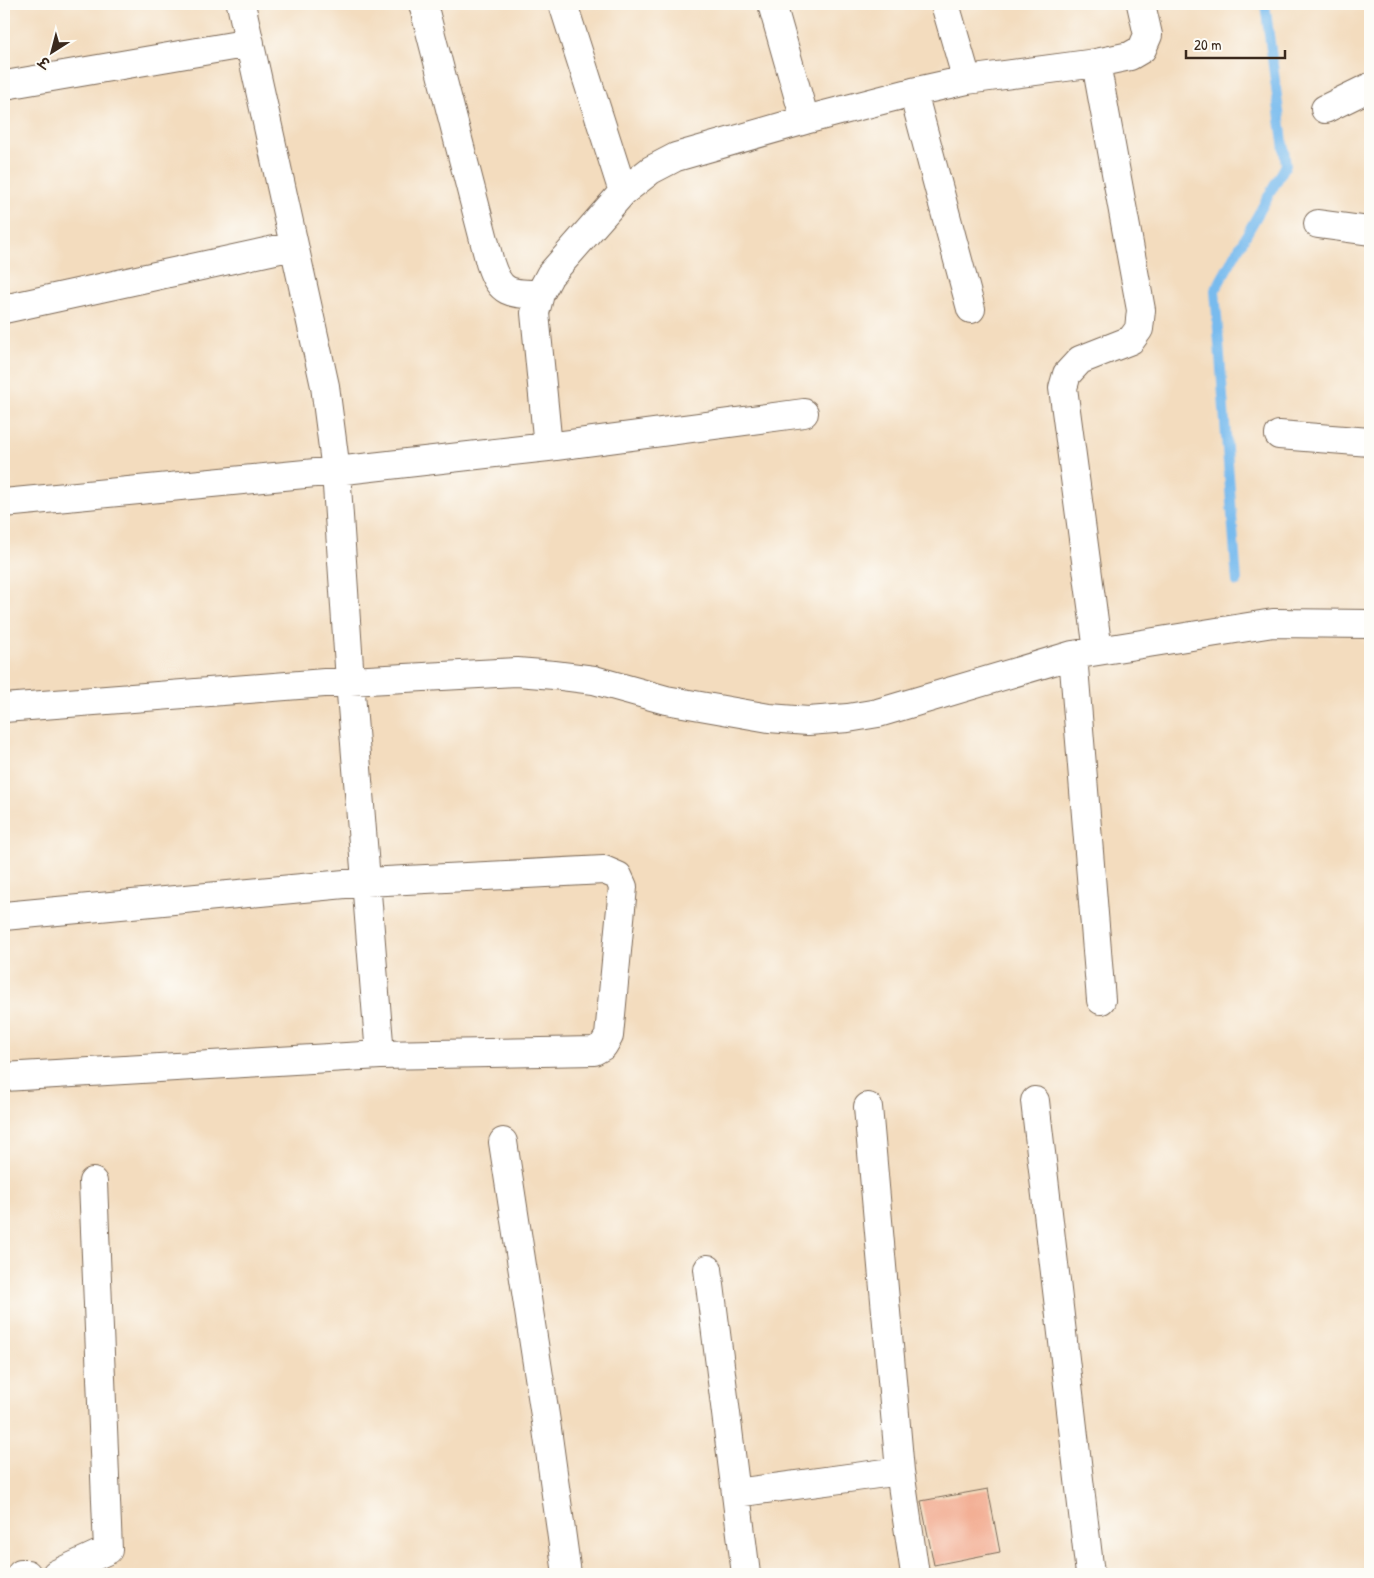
<svg xmlns="http://www.w3.org/2000/svg" width="1374" height="1578" font-family="'Patrick Hand','Playpen Sans Deva',sans-serif">
	<style>
		.lines { fill: none; stroke-linecap: round; stroke-linejoin: round }
		.stream { stroke: #78bbee; stroke-width: 10 }
		.building { fill: #f3af94 }
		.street-casing { stroke: #7b6856; stroke-width: 30 }
		.street { stroke: #fff; stroke-width: 28 }
	</style>
	<rect width="100%" height="100%" fill="#fdfcf7"/>
	<filter id="ink" filterUnits="userSpaceOnUse"><feTurbulence type="fractalNoise" baseFrequency=".02" numOctaves="2"/><feDisplacementMap in="SourceGraphic" scale="10" xChannelSelector="R" yChannelSelector="G"/><feConvolveMatrix kernelMatrix="1 2 1 2 8 2 1 2 1" color-interpolation-filters="sRGB"/></filter>
	<filter id="wash" filterUnits="userSpaceOnUse"><feTurbulence type="fractalNoise" baseFrequency=".0096" numOctaves="4" result="noise"/><feDisplacementMap in="SourceGraphic" scale="20" xChannelSelector="R" yChannelSelector="G"/><feGaussianBlur stdDeviation="1.12" result="paint"/><feColorMatrix in="noise" values="0 0 0 0 0 0 0 0 0 0 0 0 0 0 0 0 0 1.4 0 .05"/><feComposite in="paint" operator="in"/></filter>
	<g filter="url(#wash)">
		<rect width="100%" height="100%" fill="#f3dcbe"/>
		<g class="lines">
			<path class="stream" d="M1237,582L1215,290L1286,165L1265,4"/>
		</g>
		<g id="blocks">
			<path class="building" d="M988,1489L1000,1552L934,1565L921,1501Z"/>
		</g>
	</g>
	<g filter="url(#ink)">
		<use href="#blocks" fill-opacity="0" stroke="#7b6856" stroke-width="1"/>
		<g class="lines">
			<g class="street-casing">
				<path id="street" d="M241,4L325,386L336,471L350,681L380,1055
					M423,4L490,263C500,294 510,294 540,294
					M563,4L623,192
					M772,4L805,120
					M945,4L967,80
					M1096,63L1141,310L1139,329L1131,340L1080,360L1067,374L1063,388L1098,651
					M11,84L250,43
					M913,92L971,309
					M1325,109L1370,87
					M1318,224L1370,231
					M4,309L293,246
					M1279,435L1370,442
					M548,447L535,313L540,294L550,275L623,192L651,170L676,157L805,120L913,92L967,80L1096,63L1130,56L1142,49L1148,35L1141,4
					M4,503L336,471L548,447L804,413
					M1073,655L1101,1000
					M4,708L350,681L517,672L554,675L594,680L666,700L769,718L808,721L848,718L878,713L1073,655L1273,623L1370,624
					M4,916L366,882L604,870L618,876L623,887L609,1036L603,1046L594,1051L380,1055L4,1077
					M1035,1101L1090,1574
					M868,1107L900,1471L915,1574
					M503,1142L546,1422L567,1574
					M708,1269L746,1574
					M736,1493L900,1471
					M21,1574H27
					M56,1574L108,1550L93,1182"/>
			</g>
			<use href="#street" class="street"/>
		</g>
	</g>
	<rect width="1374" height="1578" fill="none" stroke="#fdfcf7" stroke-width="20"/>
	<g transform="translate(52 52) rotate(216)" stroke="#fdfcf7" stroke-width="4" paint-order="stroke">
	<path d="M0-4L9 19L0 12L-9 19Z" fill="#3b2a1e"/>
	<text y="-8" font-size="14" font-weight="bold" text-anchor="middle" fill="#3b2a1e">उ</text>
	</g>
	<path d="M1186 50v8h99v-8" fill="none" stroke="#3b2a1e" stroke-width="2.5"/>
	<text x="1194" y="50" font-size="15" fill="#3b2a1e" stroke="#fdfcf7" stroke-width="4" paint-order="stroke">20 m</text>
</svg>
